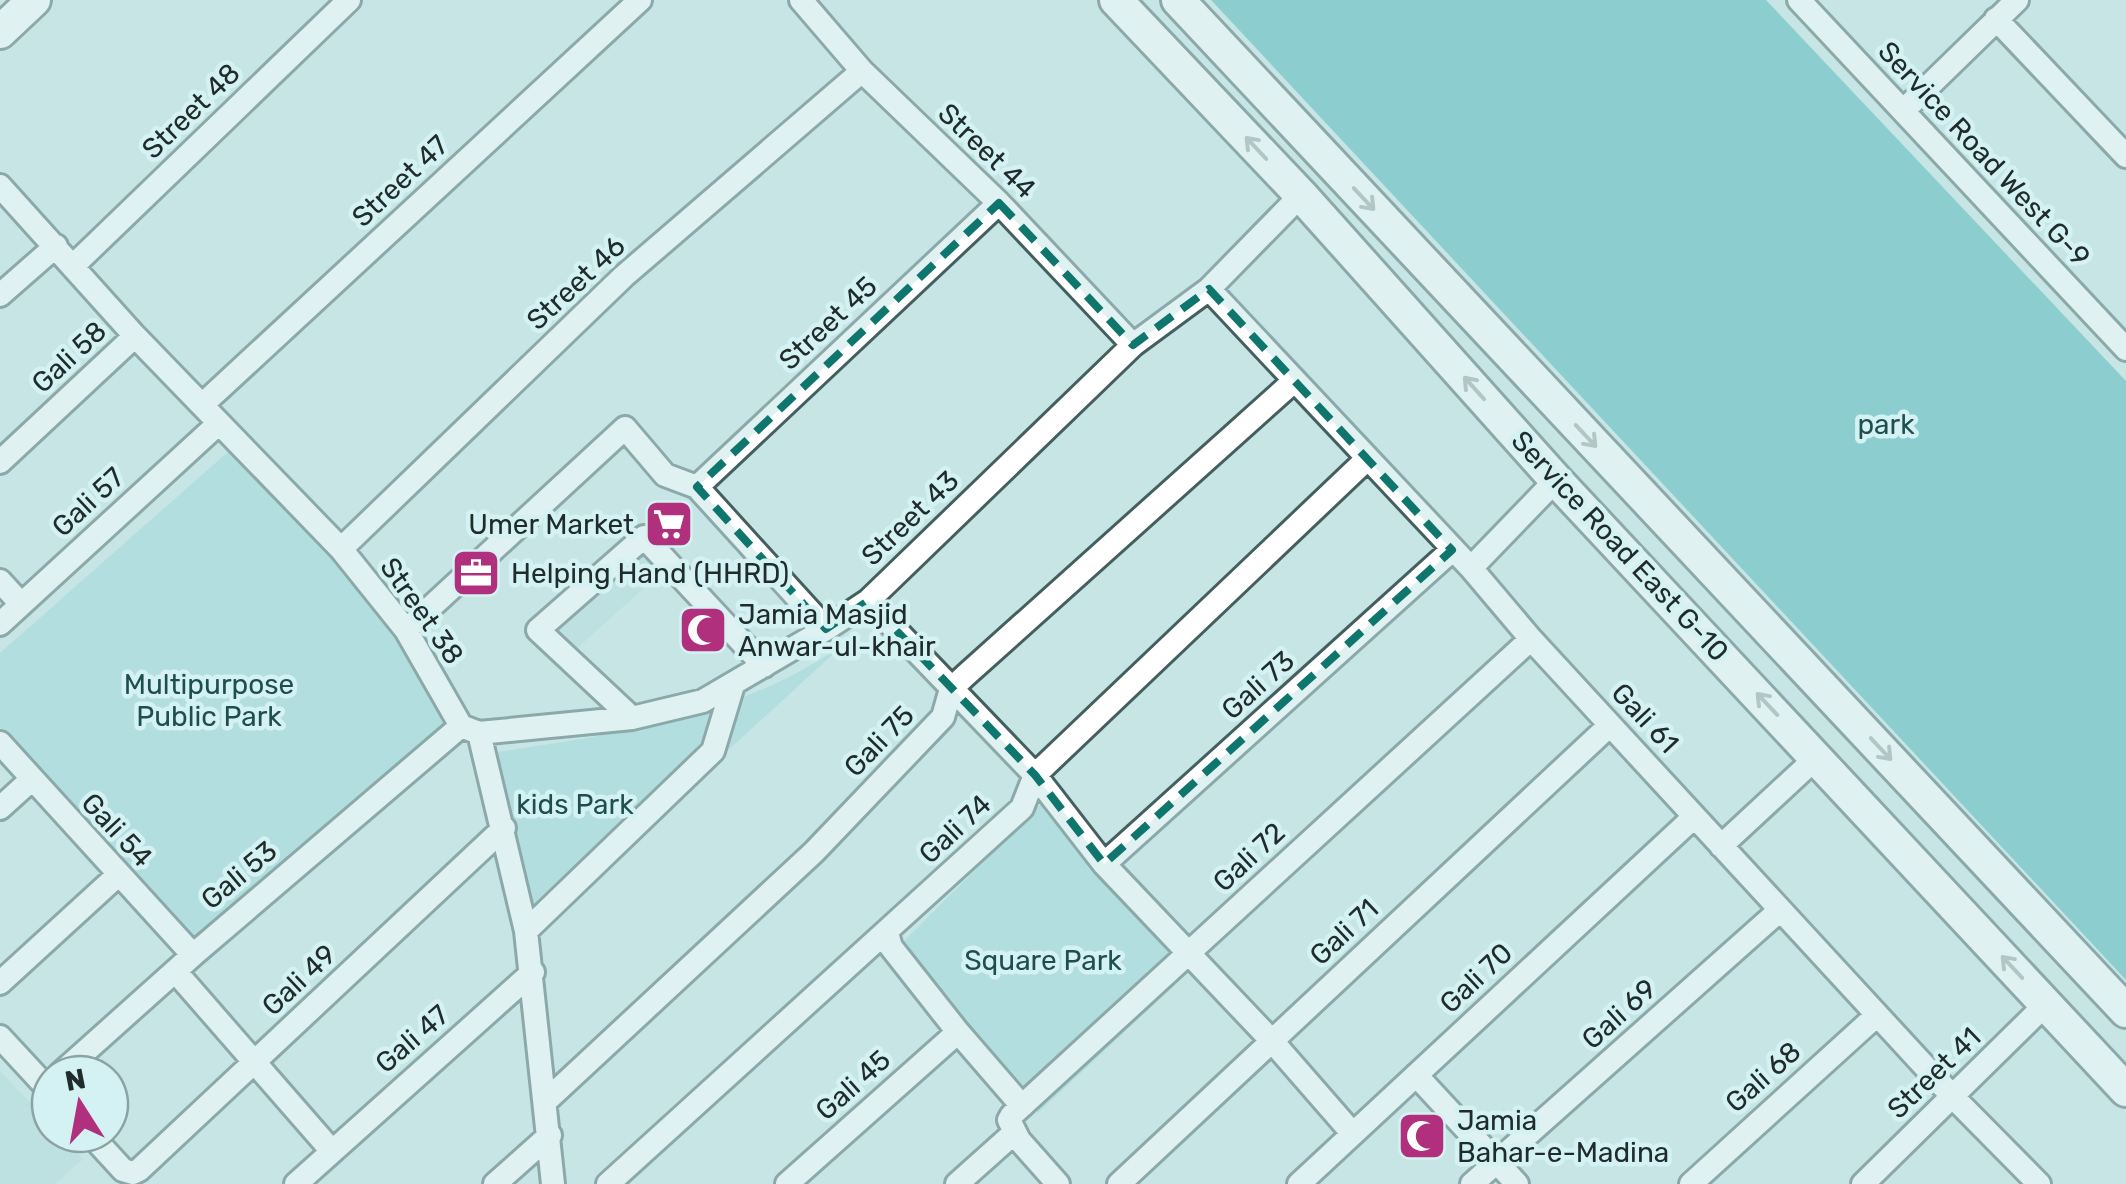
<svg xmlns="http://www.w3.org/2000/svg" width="2126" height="1184" font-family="Rubik,sans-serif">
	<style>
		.built { fill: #b2d9da }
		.green { fill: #99d6d8 }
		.forest { fill: #45b2b6 }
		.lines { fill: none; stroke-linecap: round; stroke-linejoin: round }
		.street-casing { stroke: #455f5f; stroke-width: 28 }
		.secondary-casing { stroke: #455f5f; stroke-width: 38 }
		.street { stroke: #fff; stroke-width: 22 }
		.secondary { stroke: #fff; stroke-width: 32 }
		.oneway { stroke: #9ba0a0 }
		.marked { fill: none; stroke: #0f766e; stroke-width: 8; stroke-dasharray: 20 12; stroke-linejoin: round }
		.labels { text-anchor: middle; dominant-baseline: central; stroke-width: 9; stroke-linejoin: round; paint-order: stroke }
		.street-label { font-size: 28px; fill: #202b2b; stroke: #d4f2f3 }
		.park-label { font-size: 28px; fill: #1f4e50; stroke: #d4f2f3 }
		.poi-label { font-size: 28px; fill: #202b2b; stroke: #d4f2f3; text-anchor: start }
	</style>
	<rect width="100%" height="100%" fill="#c7e5e5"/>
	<path class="built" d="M647,546L665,569L574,651L553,627Z
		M0,1071L50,1124V1134H60L83,1159L55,1184H0Z"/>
	<path class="green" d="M229,451C298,520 358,578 411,662C423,681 436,700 444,722L196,942L0,727V653Z
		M843,645L536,926L513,821L484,754C612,735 733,720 843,645Z
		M1041,804L1193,968L1038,1113L892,953Z"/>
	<path class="forest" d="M1211,0H1766L2126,381V980Z"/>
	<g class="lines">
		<g class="street-casing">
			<path id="street" d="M801,0L862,71L999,203L1133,345
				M1799,0L2126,349
				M1996,19L2126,156
				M1903,111L2017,0
				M0,186L135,336L341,549L406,630L461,726L479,733L526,931L553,1184
				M74,265L349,0
				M1209,289L1471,568L1531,639L1953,1097L2039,1184
				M0,295L56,246
				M202,405L640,0
				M0,462L135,336
				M697,487L999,203
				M341,549L624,276L862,71
				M1471,568L1556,480
				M0,581L21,604
				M868,601L1035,775L1104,864L1272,1041L1353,1134
				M0,624L218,424
				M406,630L625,428L665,475L697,487L826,629
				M632,718L538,630L644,537L764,666
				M479,733L632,718L703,701L826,629L868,601L1133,345L1209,289L1301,195
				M0,743L193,955
				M0,808L31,780
				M1721,846L1817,757
				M1104,864L1452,550
				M526,931L713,751L733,685
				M887,933L891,947L958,1032L1022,1106
				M175,971L331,1150
				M0,983L118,875
				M0,1037L50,1091
				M60,1074L193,955L461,726
				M1416,1075L1517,1184
				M546,1101L814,852L943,717L951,689L966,675L1294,381
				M90,1134L123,1170L133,1173L139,1170L504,828
				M296,1184L533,972
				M495,1184L550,1135
				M608,1184L1022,808L1035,775L1366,460
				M787,1184L958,1032
				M957,1184L1014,1133
				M1058,1184L1019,1140L1009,1120L1012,1115L1531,639
				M1119,1184L1610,725
				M1299,1184L1694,817
				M1472,1184L1780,910
				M1691,1184L1877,1015
				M1863,1184L2046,1004"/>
		</g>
		<g class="secondary-casing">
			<path id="secondary" d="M1116,0L1301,195L1556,480L2126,1090
				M1178,0L2126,1011
				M0,32L34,0"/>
		</g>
		<use href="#street" class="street"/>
		<use href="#secondary" class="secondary"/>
	</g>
	<defs><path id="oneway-shaft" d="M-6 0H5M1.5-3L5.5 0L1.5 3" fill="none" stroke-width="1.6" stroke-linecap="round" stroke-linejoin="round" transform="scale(2.5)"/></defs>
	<g class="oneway">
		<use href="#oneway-shaft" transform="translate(1256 148) rotate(-133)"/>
		<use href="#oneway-shaft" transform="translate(1364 199) rotate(47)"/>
		<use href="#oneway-shaft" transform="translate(1474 388) rotate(-132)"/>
		<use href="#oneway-shaft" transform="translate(1586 436) rotate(47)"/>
		<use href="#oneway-shaft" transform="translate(1767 704) rotate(-133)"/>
		<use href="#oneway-shaft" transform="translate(1881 749) rotate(47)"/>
		<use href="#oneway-shaft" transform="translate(2012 967) rotate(-133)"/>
	</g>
	<path d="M0 0H2126V1184H0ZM999,203L1133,345L1209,289L1452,550L1104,864L1035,775L868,601L826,629L697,487Z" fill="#c7e5e5" fill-opacity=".55" fill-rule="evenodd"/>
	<path class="marked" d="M999,203L1133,345L1209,289L1452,550L1104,864L1035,775L868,601L826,629L697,487Z"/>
	<defs>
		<g id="supermarket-square" transform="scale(2.5)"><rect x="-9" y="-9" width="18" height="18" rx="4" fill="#b0307d" stroke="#d4f2f3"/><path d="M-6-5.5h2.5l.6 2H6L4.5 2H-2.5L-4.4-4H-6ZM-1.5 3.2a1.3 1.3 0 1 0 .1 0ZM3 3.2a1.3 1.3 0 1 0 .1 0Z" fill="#fff"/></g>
		<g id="office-square" transform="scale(2.5)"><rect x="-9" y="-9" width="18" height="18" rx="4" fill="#b0307d" stroke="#d4f2f3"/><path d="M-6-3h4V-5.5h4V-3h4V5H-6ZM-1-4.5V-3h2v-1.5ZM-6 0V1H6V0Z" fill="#fff"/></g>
		<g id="mosque-square" transform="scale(2.5)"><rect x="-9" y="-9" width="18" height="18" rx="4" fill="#b0307d" stroke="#d4f2f3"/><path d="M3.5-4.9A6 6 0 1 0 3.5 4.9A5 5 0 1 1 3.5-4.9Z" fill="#fff"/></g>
	</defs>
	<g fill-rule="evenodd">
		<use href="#supermarket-square" x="669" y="524"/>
		<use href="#office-square" x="476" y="573"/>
		<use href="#mosque-square" x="703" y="630"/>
		<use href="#mosque-square" x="1422" y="1136"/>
	</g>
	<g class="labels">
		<g class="street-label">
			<text transform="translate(191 111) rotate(-44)">Street 48</text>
			<text transform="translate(987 151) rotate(44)">Street 44</text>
			<text transform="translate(1984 154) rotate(47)">Service Road West G-9</text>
			<text transform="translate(400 181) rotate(-43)">Street 47</text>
			<text transform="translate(576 283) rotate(-43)">Street 46</text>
			<text transform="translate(828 323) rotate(-43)">Street 45</text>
			<text transform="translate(69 357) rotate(-43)">Gali 58</text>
			<text transform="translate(88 502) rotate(-43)">Gali 57</text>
			<text transform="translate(910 518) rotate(-44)">Street 43</text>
			<text transform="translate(1620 546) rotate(47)">Service Road East G-10</text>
			<text transform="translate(422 611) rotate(55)">Street 38</text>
			<text transform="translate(1258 685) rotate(-42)">Gali 73</text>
			<text transform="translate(1645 718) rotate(47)">Gali 61</text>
			<text transform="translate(879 741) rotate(-46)">Gali 75</text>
			<text transform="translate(955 829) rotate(-43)">Gali 74</text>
			<text transform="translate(117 830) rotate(47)">Gali 54</text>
			<text transform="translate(1249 857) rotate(-43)">Gali 72</text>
			<text transform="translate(239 875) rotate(-40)">Gali 53</text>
			<text transform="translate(1344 932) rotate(-43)">Gali 71</text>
			<text transform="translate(1476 978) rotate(-43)">Gali 70</text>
			<text transform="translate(299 980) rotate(-43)">Gali 49</text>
			<text transform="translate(1619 1014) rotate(-42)">Gali 69</text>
			<text transform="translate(412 1039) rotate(-41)">Gali 47</text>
			<text transform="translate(1934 1073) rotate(-44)">Street 41</text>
			<text transform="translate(1763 1077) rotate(-42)">Gali 68</text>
			<text transform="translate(853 1085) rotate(-42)">Gali 45</text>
		</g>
		<g class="park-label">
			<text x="1886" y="424">park</text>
			<text x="209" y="684">Multipurpose<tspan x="209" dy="32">Public Park</tspan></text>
			<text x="575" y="804">kids Park</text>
			<text x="1043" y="960">Square Park</text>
		</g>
		<g class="poi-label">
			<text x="634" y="524" text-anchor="end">Umer Market</text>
			<text x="511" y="573">Helping Hand (HHRD)</text>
			<text x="738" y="614">Jamia Masjid<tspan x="738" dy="32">Anwar-ul-khair</tspan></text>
			<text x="1457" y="1120">Jamia<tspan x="1457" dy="32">Bahar-e-Madina</tspan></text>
		</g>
	</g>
	<g transform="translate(80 1104) rotate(349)"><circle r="48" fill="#d4f2f3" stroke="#8ca2a3" stroke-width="2.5"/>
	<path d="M0-8L18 38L0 25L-18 38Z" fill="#b0307d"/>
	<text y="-15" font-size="28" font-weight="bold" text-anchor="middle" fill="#202b2b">N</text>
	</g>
</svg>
